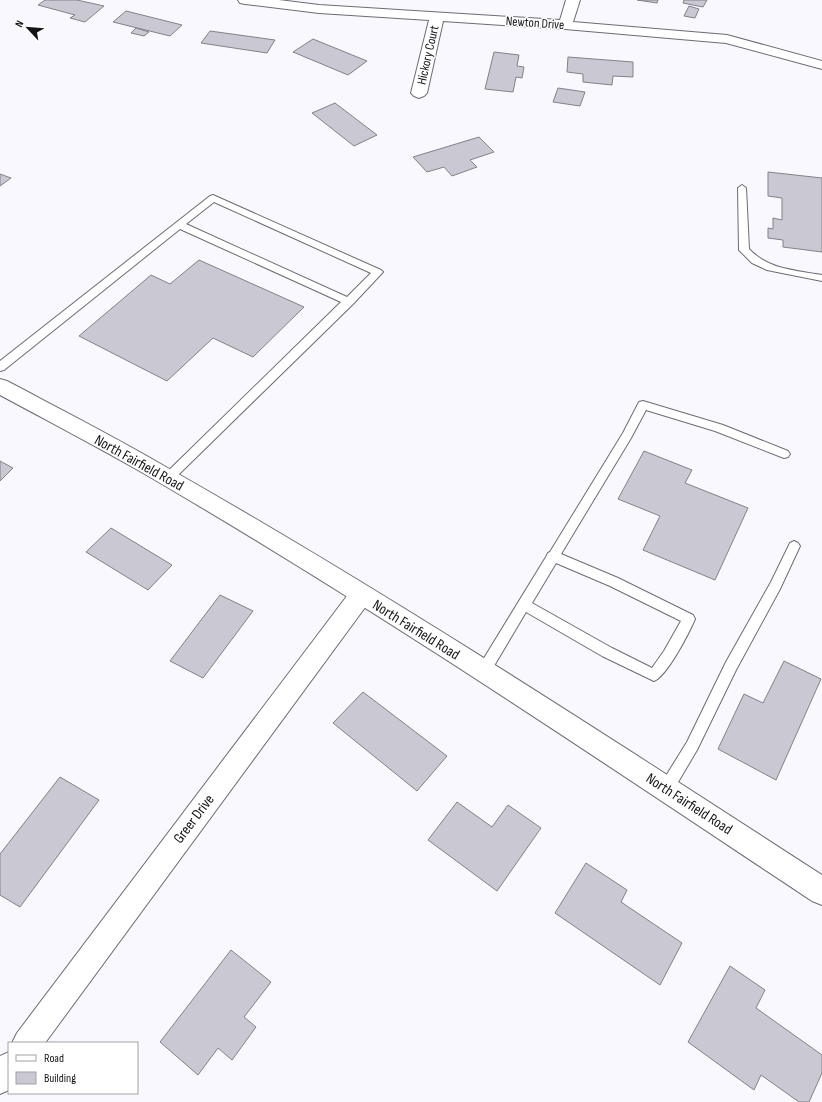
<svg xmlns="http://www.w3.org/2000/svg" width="822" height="1102" font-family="'Sofia Sans Condensed',sans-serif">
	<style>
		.building { fill: #cac9d3; stroke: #828189 }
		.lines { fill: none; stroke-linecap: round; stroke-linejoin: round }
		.lane-casing { stroke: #6d6c75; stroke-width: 2 }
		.street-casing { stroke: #6d6c75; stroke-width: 2 }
		.secondary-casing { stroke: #6d6c75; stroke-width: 2 }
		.lane { fill: #fff; fill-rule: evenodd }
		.street { fill: #fff; fill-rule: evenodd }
		.secondary { fill: #fff; fill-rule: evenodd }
		.labels { text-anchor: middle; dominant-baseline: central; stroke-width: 3; stroke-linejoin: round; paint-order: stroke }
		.far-street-label { font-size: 13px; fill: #141417; stroke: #fff }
		.street-label { font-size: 15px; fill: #141417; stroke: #fff }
	</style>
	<rect width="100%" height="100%" fill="#f8f8fe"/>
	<path class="building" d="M45,0H77L104,6L85,22L70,18L75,15L38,5Z
		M637,0H658L657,3Z
		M684,0H707L703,7L683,3Z
		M689,6L699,9L695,18L684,16Z
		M126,11L182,25L170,36L113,22Z
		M136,28L149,32L144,36L131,33Z
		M210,31L275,40L267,53L201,43Z
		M313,39L367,61L348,75L293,52Z
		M494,52L519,55L517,66L524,67L522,78L516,77L513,92L485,89Z
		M568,57L633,62V77L613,76L612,85L583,82V74L567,72Z
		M558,88L585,92L580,106L553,102Z
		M335,103L377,135L354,146L312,113Z
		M479,137L494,152L470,160L477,167L452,176L444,167L427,172L413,157Z
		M768,172L822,178V252L783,247V240L768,238V228L773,229V218L782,220V198L768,196Z
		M0,174L11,178L0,186Z
		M199,260L304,307L253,357L213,338L167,381L79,336L151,275L170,284Z
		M644,451L692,470L685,483L748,508L715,580L643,550L660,516L618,499Z
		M0,461L13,468L0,481Z
		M111,528L172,565L148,590L86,552Z
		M220,595L253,611L203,678L170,661Z
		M784,661L821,679L776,780L718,749L744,694L763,703Z
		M363,692L447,756L417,791L333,723Z
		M60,777L99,800L20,907L0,895V854Z
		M457,802L492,827L508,805L541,828L497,891L428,840Z
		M586,863L627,890L621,902L682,943L660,985L555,913Z
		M231,950L271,982L244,1017L256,1027L232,1060L218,1048L198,1075L160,1042Z
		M730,966L765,990L756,1008L822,1055V1073L809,1102H799L761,1075L754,1090L688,1042Z"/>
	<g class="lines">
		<g class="lane-casing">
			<path id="lane" d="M742,185L746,188L749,249C769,270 795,270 822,275V281L767,270L752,263L739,250L738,188Z
				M213,195L381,270L383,272L353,304L172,481L168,482L164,481L162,478L164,475L341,302L180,229L4,370L0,371V361L210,196ZM214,202L371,273L347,297L186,224Z
				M643,401L723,425L788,451L790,454L788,457L784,458L715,431L646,410L631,438L561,554L618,578L693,615L695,619C689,633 667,676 654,681L602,656L526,612L488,676L483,678L478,676L476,672L478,668L546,557L548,553L550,552L623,433L639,402ZM556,563L610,586L681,621L664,651L652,668L612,648L532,603Z
				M794,541L798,543L800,546L780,589L736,670L697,750L671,794L666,796L661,794L659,789L661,784L687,742L726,662L771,582L790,543Z"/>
		</g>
		<g class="street-casing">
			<path id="street" d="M238,0H279L319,5L560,20L566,0H580L573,22L727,35L822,61V69L726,43L565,29L443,21L427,93L424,96L419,98L414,96L411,93L429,20L319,13L245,4L240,3Z
				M361,585L369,588L372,595L369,602L45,1043H12L17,1033L353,588Z
				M9,1052V1090L0,1094V1056Z"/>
		</g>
		<g class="secondary-casing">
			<path id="secondary" d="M0,379L7,381C58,408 109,434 159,463C385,591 604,734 822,875V905L812,901C592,755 372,606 143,473C96,446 48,421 0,395Z"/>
		</g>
		<use href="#lane" class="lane"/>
		<use href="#street" class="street"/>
		<use href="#secondary" class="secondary"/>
	</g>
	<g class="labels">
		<g class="far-street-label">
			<text transform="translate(535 23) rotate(4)">Newton Drive</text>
			<text transform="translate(428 55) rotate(-77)">Hickory Court</text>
		</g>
		<g class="street-label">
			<text transform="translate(139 463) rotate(29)">North Fairfield Road</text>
			<text transform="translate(416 630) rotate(32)">North Fairfield Road</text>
			<text transform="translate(689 804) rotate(33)">North Fairfield Road</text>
			<text transform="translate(194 819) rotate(-53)">Greer Drive</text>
		</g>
	</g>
	<rect x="8" y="1042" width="130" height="52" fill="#ffffff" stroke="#a1a1a2"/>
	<rect x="16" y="1055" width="20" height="6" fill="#ffffff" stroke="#a1a1a2"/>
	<text x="44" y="1062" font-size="12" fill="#141417">Road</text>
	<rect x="16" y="1072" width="20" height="12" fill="#cac9d3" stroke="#a1a1a2"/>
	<text x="44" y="1082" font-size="12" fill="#141417">Building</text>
	<g transform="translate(28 28) rotate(296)" stroke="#ffffff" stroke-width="3" paint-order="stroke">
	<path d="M0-3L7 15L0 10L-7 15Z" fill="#141417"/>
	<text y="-6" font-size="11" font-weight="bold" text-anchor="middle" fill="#141417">N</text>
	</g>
</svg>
